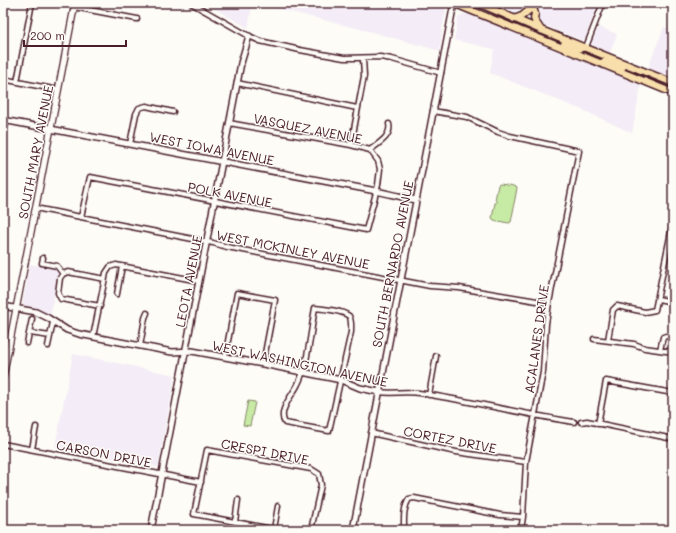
<svg xmlns="http://www.w3.org/2000/svg" width="676" height="533" font-family="Mali,sans-serif">
	<style>
		.built { fill: #f4ecf6 }
		.green { fill: #c7eba5; stroke: #888568 }
		.lines { fill: none; stroke-linecap: round; stroke-linejoin: round }
		.minor-casing { stroke: #4a1f2b; stroke-width: 7 }
		.tertiary-casing { stroke: #4a1f2b; stroke-width: 8 }
		.secondary-casing { stroke: #4a1f2b; stroke-width: 8 }
		.primary-casing { stroke: #4a1f2b; stroke-width: 9 }
		.minor { stroke: #fdfcf7; stroke-width: 4 }
		.tertiary { stroke: #fdfcf7; stroke-width: 5 }
		.secondary { stroke: #fdfcf7; stroke-width: 5.5 }
		.primary { stroke: #f8deab; stroke-width: 6 }
		.labels { text-anchor: middle; dominant-baseline: central; stroke-width: 3; stroke-linejoin: round; paint-order: stroke }
		.street-label { font-size: 13px; fill: #4a1f2b; stroke: #fdfcf7 }
	</style>
	<rect width="100%" height="100%" fill="#fdfcf7"/>
	<filter id="ink" filterUnits="userSpaceOnUse"><feTurbulence type="fractalNoise" baseFrequency=".025" numOctaves="2"/><feDisplacementMap in="SourceGraphic" scale="8" xChannelSelector="R" yChannelSelector="G"/><feConvolveMatrix kernelMatrix="1 2 1 2 8 2 1 2 1" color-interpolation-filters="sRGB"/></filter>
	<g filter="url(#ink)">
		<path class="built" d="M205,3H436L442,5L446,11L442,27L440,51L372,32L259,4L252,5L248,28Z
			M493,3H524L521,10L514,12Z
			M543,3H598L584,41L541,24L538,18Z
			M463,14H469L641,85L632,133L585,111L490,73L494,49L454,40L458,18Z
			M599,27L617,34L610,53L594,46L592,42Z
			M664,27L673,30V78L648,68Z
			M30,264L58,269L59,271L50,316L41,311L27,307L23,304V301Z
			M73,354L175,375L158,467L55,447Z"/>
		<path class="green" d="M500,184L507,185L508,186L510,185L516,187L517,188L514,204L513,205L514,207L511,222L509,223L503,222L501,221L500,222L494,220L492,218L495,203L497,202L495,200L498,185Z
			M248,401L255,402L250,426L243,425Z"/>
		<g class="lines">
			<g class="minor-casing">
				<path id="minor" d="M191,3L249,36L260,41L300,50L344,58L380,57L392,59L441,73
					M74,7L137,19
					M586,47L603,3
					M3,79L58,90
					M17,82L32,3
					M237,83L357,108
					M433,111L467,117L498,132L510,136L579,151L549,303L546,324L543,372L526,462L523,517L521,530
					M3,138L6,121
					M130,144L136,114L139,108L146,106L173,112
					M351,145L364,76L363,58
					M370,150C379,143 392,136 389,124
					M35,208L213,243L227,247L430,286L459,288L549,303
					M81,217L90,177L366,230L378,185L380,169L378,161L370,150L351,145L229,123
					M43,258L42,263L57,266L63,274
					M63,274L60,278L58,293L61,299L100,306
					M63,274L68,272L105,279
					M117,294L122,266
					M658,299L673,302
					M315,308C323,309 342,310 349,316C352,320 351,327 351,332L329,431L285,423C277,411 293,395 298,384C308,365 311,329 315,308Z
					M30,333L50,336
					M93,337L106,273L110,267L116,265L199,281
					M594,339L634,344L645,348L673,352
					M608,340L613,310L617,306L645,312L655,310L673,222
					M27,343L32,319
					M48,346L53,322
					M140,346L145,318L147,313
					M660,350L663,337L666,336L673,337
					M225,357L237,293L275,300L263,364
					M379,392C392,394 405,391 419,393C471,401 522,414 574,422
					M429,395L436,356
					M581,422L587,421L673,439
					M598,424L606,381L673,393
					M371,433L456,452L526,462
					M3,444L201,482
					M32,449L36,427
					M235,522L238,500
					M274,529L278,506
					M277,530L194,514L207,450L311,469L319,474L321,485L311,530
					M404,530C404,519 403,508 409,499L414,498L500,515L523,517"/>
			</g>
			<g class="tertiary-casing">
				<path id="tertiary" d="M3,120L376,191L416,200
					M3,306L36,312L48,318L67,330L79,334L172,352L192,351L203,353L263,364L341,380L360,388L379,392
					M151,530L241,63L249,36
					M353,530L454,3"/>
			</g>
			<g class="secondary-casing">
				<path id="secondary" d="M3,377L75,3"/>
			</g>
			<g class="primary-casing">
				<path id="primary" d="M453,3L673,93
					M478,3L541,30L673,83
					M514,19L522,16L533,7L535,14L534,18L535,21L541,30
					M564,44L577,49L586,47
					M601,63L606,61L623,67"/>
			</g>
			<use href="#minor" class="minor"/>
			<use href="#tertiary" class="tertiary"/>
			<use href="#secondary" class="secondary"/>
			<use href="#primary" class="primary"/>
		</g>
	</g>
	<g class="labels">
		<g class="street-label">
			<text transform="translate(308 128) rotate(11)">VASQUEZ AVENUE</text>
			<text transform="translate(212 148) rotate(11)">WEST IOWA AVENUE</text>
			<text transform="translate(35 152) rotate(-79)">SOUTH MARY AVENUE</text>
			<text transform="translate(230 194) rotate(11)">POLK AVENUE</text>
			<text transform="translate(293 249) rotate(11)">WEST MCKINLEY AVENUE</text>
			<text transform="translate(392 264) rotate(-79)">SOUTH BERNARDO AVENUE</text>
			<text transform="translate(188 281) rotate(-79)">LEOTA AVENUE</text>
			<text transform="translate(536 339) rotate(-82)">ACALANES DRIVE</text>
			<text transform="translate(300 363) rotate(12)">WEST WASHINGTON AVENUE</text>
			<text transform="translate(450 439) rotate(11)">CORTEZ DRIVE</text>
			<text transform="translate(265 451) rotate(11)">CRESPI DRIVE</text>
			<text transform="translate(104 453) rotate(11)">CARSON DRIVE</text>
		</g>
	</g>
	<rect width="676" height="533" fill="none" stroke="#fdfcf7" stroke-width="16"/>
	<rect x="8" y="8" width="660" height="517" fill="none" stroke="#4a1f2b" stroke-width="1.5" filter="url(#ink)"/>
	<path d="M24 40v6h102v-6" fill="none" stroke="#4a1f2b" stroke-width="2"/>
	<text x="30" y="40" font-size="12" fill="#4a1f2b" stroke="#fdfcf7" stroke-width="3" paint-order="stroke">200 m</text>
</svg>
